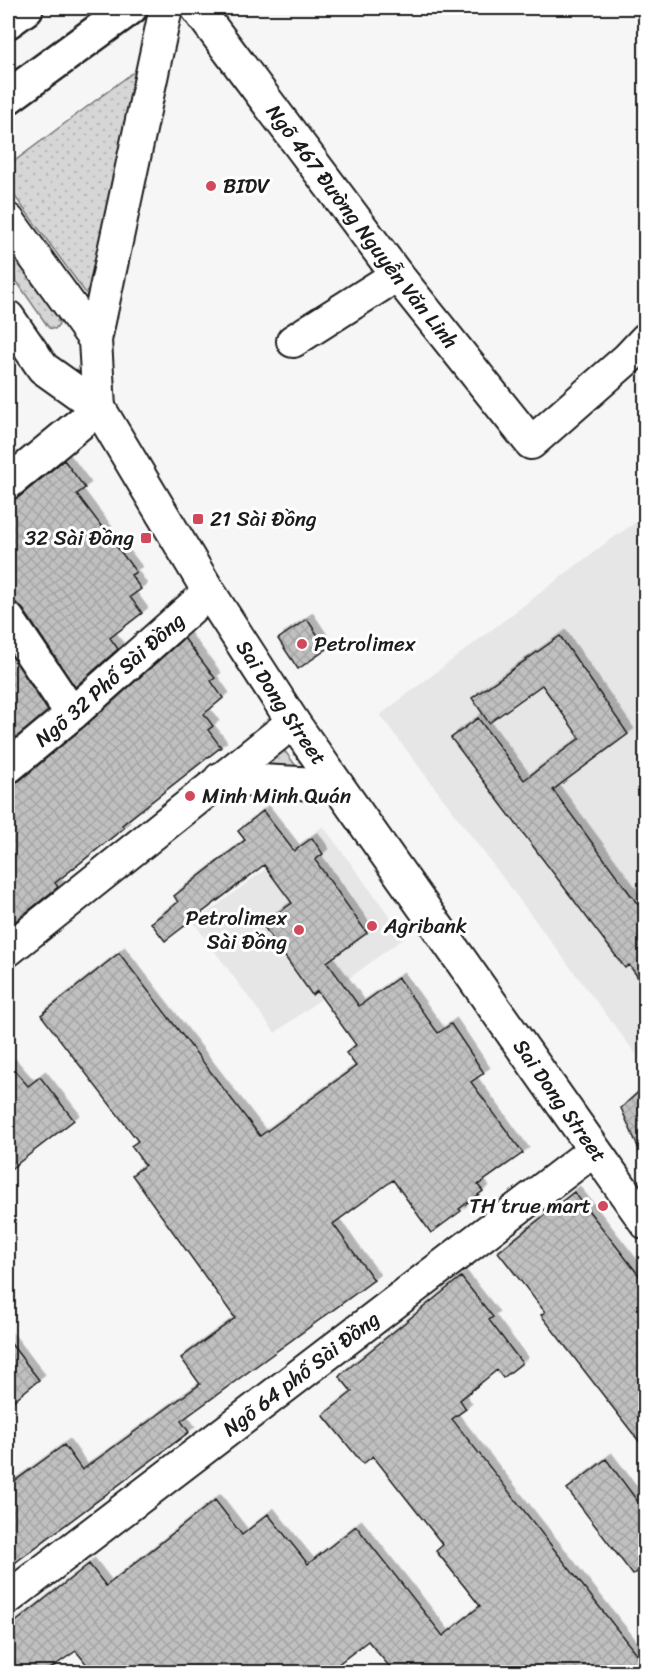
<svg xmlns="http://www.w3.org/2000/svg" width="653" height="1680" font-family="Sriracha,sans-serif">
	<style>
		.built { fill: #e6e6e6 }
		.grass { fill: url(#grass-dots); stroke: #797979; stroke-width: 1.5 }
		.building { fill: url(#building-cross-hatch); stroke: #1c1c1c; stroke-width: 1.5; filter: url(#shadow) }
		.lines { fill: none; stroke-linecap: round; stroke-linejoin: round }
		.minor-casing { stroke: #1c1c1c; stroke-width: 36 }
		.highway-casing { stroke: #1c1c1c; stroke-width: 38 }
		.minor { stroke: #fff; stroke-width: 32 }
		.highway { stroke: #fff; stroke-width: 33 }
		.poi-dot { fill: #d1495b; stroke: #fff; stroke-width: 2 }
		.labels { text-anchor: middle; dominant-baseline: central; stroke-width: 6; stroke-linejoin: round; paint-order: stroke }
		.poi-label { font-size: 21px; fill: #1c1c1c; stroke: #fff; text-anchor: start }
		.street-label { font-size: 21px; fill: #1c1c1c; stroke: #fff }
	</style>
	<defs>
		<pattern id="grass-dots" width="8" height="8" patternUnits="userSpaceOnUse" patternTransform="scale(1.5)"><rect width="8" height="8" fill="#d6d6d6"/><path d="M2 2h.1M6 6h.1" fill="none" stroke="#b7b7b7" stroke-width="1.8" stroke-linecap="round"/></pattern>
		<pattern id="building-cross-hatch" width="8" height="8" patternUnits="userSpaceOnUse" patternTransform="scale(1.5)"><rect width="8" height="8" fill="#c0c0c0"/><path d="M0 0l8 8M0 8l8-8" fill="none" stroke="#a4a4a4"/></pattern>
		<filter id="shadow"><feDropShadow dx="5.5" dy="-5.5" stdDeviation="0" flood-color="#0004"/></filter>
	</defs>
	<rect width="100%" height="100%" fill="#f6f6f6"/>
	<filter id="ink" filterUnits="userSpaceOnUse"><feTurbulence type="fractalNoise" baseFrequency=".0167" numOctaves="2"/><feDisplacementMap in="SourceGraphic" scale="12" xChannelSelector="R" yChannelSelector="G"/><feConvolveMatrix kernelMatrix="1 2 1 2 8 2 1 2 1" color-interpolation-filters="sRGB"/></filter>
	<g filter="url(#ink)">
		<path class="built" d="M645,516V1066L380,715L607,542Z
			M323,826L405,937L275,1033L194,923Z"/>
		<path class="grass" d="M151,59L93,303L8,187V166Z
			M8,247L57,316L59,324L55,329L49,328L8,269Z
			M281,746L302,774L253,767Z"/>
		<path class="building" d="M64,460L85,488L77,494L136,572L131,575L141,589L130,597L142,613L110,638L118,649L75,687L23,609L16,603L8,601V500L19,497Z
			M307,619L327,649L298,669L278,639Z
			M560,636L628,734L553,790L645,914V987L629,965L625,968L451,738L478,718L524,780L580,738L542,685L489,723L472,698Z
			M184,638L215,678L211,681L223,698L204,714L213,726L208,730L221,747L122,825L124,828L55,883L58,887L8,927V784L19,781L84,727Z
			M8,650L48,711L8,744Z
			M263,811L294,851L312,838L323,854L315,860L367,933L327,962L359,1006L398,978L438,1033L451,1024L484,1073L471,1082L523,1153L478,1185L483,1191L459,1209L461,1211L431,1233L393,1180L333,1224L374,1280L181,1421L189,1432L8,1568V1486L64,1445L82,1470L200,1384L181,1358L235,1318L132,1175L145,1165L131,1146L138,1141L41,1015L119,953L260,1136L356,1066L346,1053L356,1045L317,991L312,995L262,924L292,903L264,865L165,941L151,923L178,902L174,896L245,840L238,831Z
			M8,1063L28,1086L40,1077L74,1120L8,1171Z
			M645,1086V1163L621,1108Z
			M574,1192L645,1283V1449L541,1315L545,1312L498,1252Z
			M461,1277L493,1317L489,1320L522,1363L503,1378L497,1370L460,1400L466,1409L452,1419L645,1665V1672H394L368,1641L328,1672H93L76,1651L45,1672H8V1628L89,1564L106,1586L215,1500L242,1535L268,1514L308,1564L356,1526L443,1636L480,1606L436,1551L443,1545L373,1456L363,1464L323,1415L352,1392L339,1376Z
			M8,1340L39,1380L8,1405Z
			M606,1459L645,1511V1566L633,1575L567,1489Z"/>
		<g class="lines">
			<g class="minor-casing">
				<g id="minor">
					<path id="s1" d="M197,8L397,275L531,443L628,358L646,339"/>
					<path d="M8,220L95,340L99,408"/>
					<path id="s2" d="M8,317L43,368L99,408L209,592L293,722L646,1223"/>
					<path d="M95,340L166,8"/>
					<path d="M293,341L397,275"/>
					<path d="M8,483L99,408"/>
					<path d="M8,619L72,714"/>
					<path id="s3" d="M8,767L72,714L209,592"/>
					<path d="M220,779L337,785"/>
					<path d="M8,950L293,722"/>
					<path id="s4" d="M8,1598L594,1150"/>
				</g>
			</g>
			<g class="highway-casing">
				<path id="highway" d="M8,21L26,8
					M8,97L130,8"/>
			</g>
			<use href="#minor" class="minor"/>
			<use href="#highway" class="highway"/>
		</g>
	</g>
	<g class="poi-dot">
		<circle cx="211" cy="186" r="6"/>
		<rect x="192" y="513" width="12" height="12" rx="3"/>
		<rect x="140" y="532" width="12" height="12" rx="3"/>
		<circle cx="302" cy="644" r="6"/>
		<circle cx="190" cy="796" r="6"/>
		<circle cx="372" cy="926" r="6"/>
		<circle cx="299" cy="930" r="6"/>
		<circle cx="603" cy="1206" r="6"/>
	</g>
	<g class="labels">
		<g class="poi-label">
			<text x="223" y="186">BIDV</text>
			<text x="210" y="519">21 Sài Đồng</text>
			<text x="134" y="538" text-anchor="end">32 Sài Đồng</text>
			<text x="314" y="644">Petrolimex</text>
			<text x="202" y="796">Minh Minh Quán</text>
			<text x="287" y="918" text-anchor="end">Petrolimex<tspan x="287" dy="24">Sài Đồng</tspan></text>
			<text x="384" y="926">Agribank</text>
			<text x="591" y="1206" text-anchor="end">TH true mart</text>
		</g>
		<g class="street-label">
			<text stroke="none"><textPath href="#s1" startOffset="274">Ngõ 467 Đường Nguyễn Văn Linh</textPath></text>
			<text stroke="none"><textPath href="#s3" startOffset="134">Ngõ 32 Phố Sài Đồng</textPath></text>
			<text stroke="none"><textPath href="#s2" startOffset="477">Sai Dong Street</textPath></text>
			<text stroke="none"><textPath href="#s2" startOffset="963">Sai Dong Street</textPath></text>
			<text stroke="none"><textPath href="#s4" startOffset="369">Ngõ 64 phố Sài Đồng</textPath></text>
		</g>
	</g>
	<rect width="653" height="1680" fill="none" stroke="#fff" stroke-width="30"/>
	<rect x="15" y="15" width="623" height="1650" fill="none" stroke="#1c1c1c" stroke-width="2" filter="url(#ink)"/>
</svg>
